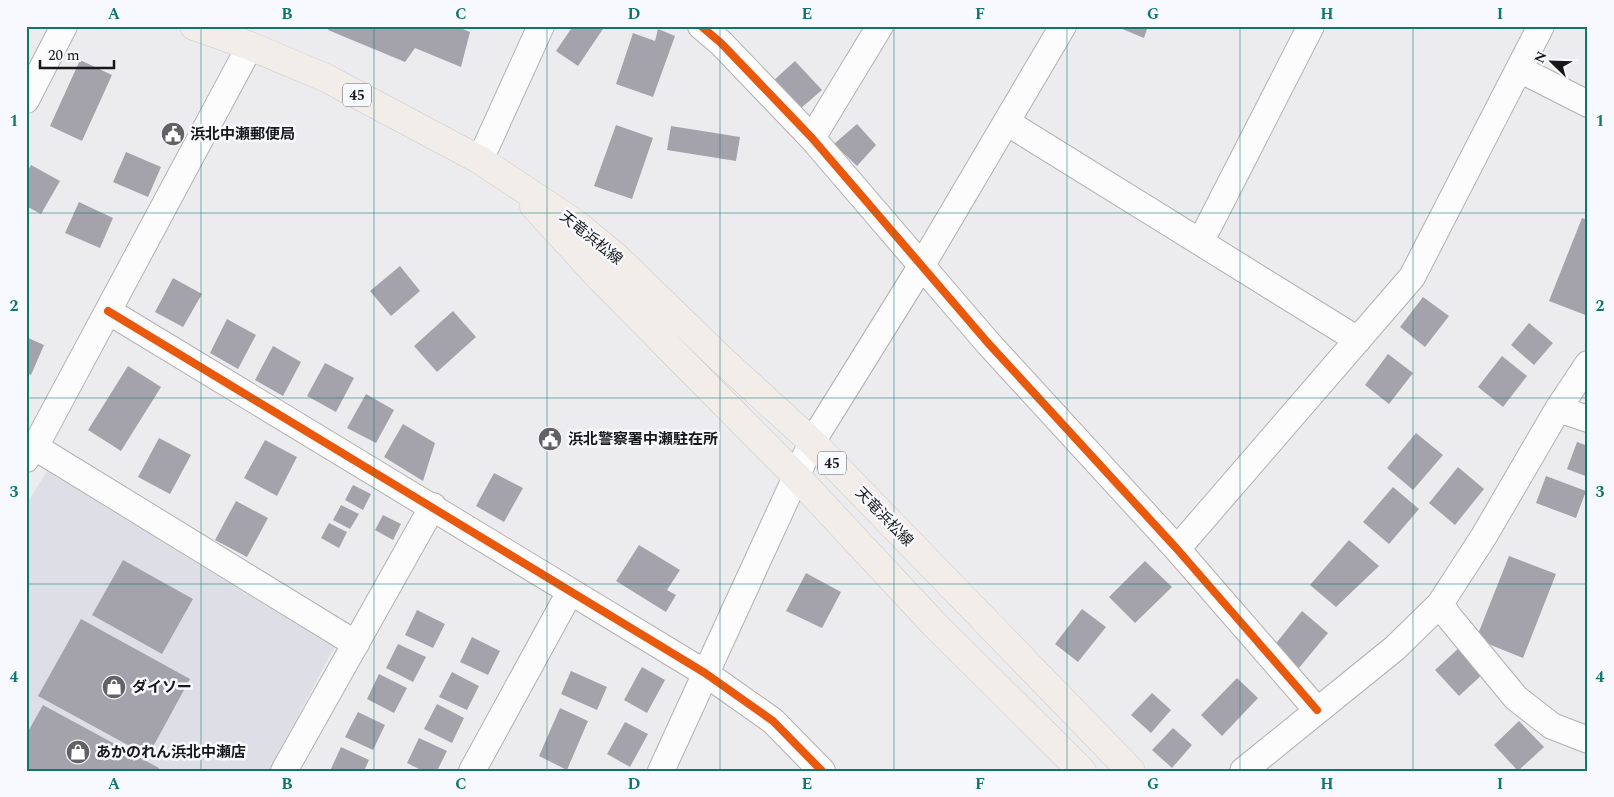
<svg xmlns="http://www.w3.org/2000/svg" width="1614" height="797" font-family="Spectral,'Noto Sans JP',serif">
	<style>
		.built { fill: #dedfe6 }
		.building { fill: #a4a3ac }
		.lines { fill: none; stroke-linecap: round; stroke-linejoin: round }
		.minor-casing { stroke: #b1b1b3; stroke-width: 28 }
		.major-casing { stroke: #cacacc; stroke-width: 29 }
		.minor { stroke: #fcfcfd; stroke-width: 26 }
		.major { stroke: #f2ede9; stroke-width: 28 }
		.cycleway-casing { stroke: #f8f9fe; stroke-width: 11 }
		.cycleway { stroke: #e8590c; stroke-width: 8 }
		.grid { fill: none; stroke: #0f766e; stroke-width: 1; stroke-opacity: 0.55 }
		.labels { text-anchor: middle; dominant-baseline: central; stroke-width: 5; stroke-linejoin: round; paint-order: stroke }
		.shield { fill: #f8f9fe; stroke: #5b5c5e; stroke-width: 1 }
		.shield-label { font-size: 14px; font-weight: bold; fill: #18181a }
		.poi-label { font-size: 15px; font-weight: bold; fill: #18181a; stroke: #f8f9fe; text-anchor: start }
		.street-label { font-size: 15px; fill: #18181a; stroke: #f8f9fe }
		.neatline { fill: none; stroke: #0f766e; stroke-width: 2 }
		.grid-label { font-size: 16px; text-anchor: middle; font-weight: bold; fill: #0f766e }
	</style>
	<rect width="100%" height="100%" fill="#ececef"/>
	<path class="built" d="M47,471L335,646L269,771H26V505Z"/>
	<path class="building" d="M330,26H456L470,32L461,67L415,48L405,62L328,30Z
		M573,26H605L578,66L556,51Z
		M1115,26H1148L1144,38Z
		M658,29L675,36L653,97L616,84L633,33L655,41Z
		M80,60L112,75L82,141L50,126Z
		M795,61L822,90L800,109L773,81Z
		M857,124L876,145L857,166L834,144Z
		M616,125L653,138L632,199L594,186Z
		M671,126L740,137L736,161L667,150Z
		M126,152L161,167L148,197L113,182Z
		M31,165L60,181L41,214L26,206V174Z
		M79,202L113,218L100,248L65,233Z
		M1582,218L1588,220V316L1549,301Z
		M400,266L420,291L391,316L370,291Z
		M173,278L202,294L183,327L155,312Z
		M1423,297L1449,316L1425,347L1400,327Z
		M453,311L476,337L437,372L414,346Z
		M227,319L256,335L238,369L210,353Z
		M1529,323L1553,343L1534,365L1511,345Z
		M26,337L44,345L31,375L26,373Z
		M273,346L301,362L283,396L255,380Z
		M1388,354L1413,373L1389,404L1365,385Z
		M1502,356L1527,376L1503,407L1478,387Z
		M325,363L354,378L336,412L307,396Z
		M128,366L161,387L121,451L88,430Z
		M366,394L394,410L376,443L347,428Z
		M403,424L435,443L423,481L384,457Z
		M1416,433L1443,455L1413,490L1387,468Z
		M159,438L191,455L170,494L138,477Z
		M265,440L297,457L277,496L244,478Z
		M1577,442L1588,446V477L1567,469Z
		M1458,467L1484,489L1455,525L1429,503Z
		M494,473L523,488L504,522L476,506Z
		M1546,476L1586,491L1576,518L1536,503Z
		M353,485L371,494L363,510L345,500Z
		M1393,487L1419,509L1389,544L1363,522Z
		M236,501L268,518L247,557L215,540Z
		M341,505L359,514L350,529L333,520Z
		M383,515L401,524L393,540L375,530Z
		M329,523L347,532L339,548L321,538Z
		M1349,540L1379,566L1336,607L1310,585Z
		M639,545L680,570L667,590L676,595L666,612L616,581Z
		M1509,556L1556,574L1523,658L1476,639Z
		M123,560L193,599L162,654L92,615Z
		M1145,561L1172,587L1135,623L1109,597Z
		M806,573L841,592L822,628L786,611Z
		M1082,609L1106,627L1078,662L1055,644Z
		M417,610L445,624L433,648L405,635Z
		M1302,611L1328,633L1299,668L1273,647Z
		M81,619L190,679L148,756L38,696Z
		M472,637L500,651L488,675L460,662Z
		M398,644L426,657L413,682L386,668Z
		M1461,646L1485,672L1459,696L1435,670Z
		M642,667L665,680L647,713L624,700Z
		M571,671L607,687L597,710L561,694Z
		M452,672L479,686L467,710L439,697Z
		M379,674L407,688L394,713L367,699Z
		M1237,678L1258,698L1222,736L1201,715Z
		M1152,693L1171,710L1151,733L1131,715Z
		M437,704L464,718L452,743L424,729Z
		M43,705L159,768L158,771H26V735Z
		M560,708L588,721L567,770L539,756Z
		M358,712L385,725L373,750L345,737Z
		M1519,721L1544,747L1518,771L1494,745Z
		M625,722L648,734L630,767L607,754Z
		M1173,728L1192,745L1172,768L1152,750Z
		M419,738L447,751L437,771H423L407,763Z
		M341,747L369,760L364,771H330Z"/>
	<g class="lines">
		<g class="minor-casing">
			<path id="minor" d="M701,26L721,43L812,138L988,343L1177,549L1317,710
				M1519,69L1588,104
				M26,100L64,26
				M1008,123L1358,340
				M812,138L880,26
				M480,160L541,26
				M1201,241L1311,26
				M108,311L705,673L773,721L822,771
				M1558,409L1588,419
				M35,447L356,644
				M26,459L35,447L250,46
				M1177,549L1412,277L1541,26
				M1440,604L1449,617L1516,698L1552,726L1588,740
				M284,771L433,506
				M472,771L570,592
				M661,771L812,442L922,265L1063,26
				M1243,771L1395,648L1440,604L1484,536L1558,409L1588,364"/>
		</g>
		<g class="major-casing">
			<path id="major" d="M194,26L250,46L326,78L480,160L575,223L615,256L720,358L812,442L1131,771
				M534,206L602,280L796,476L934,624L1082,771"/>
		</g>
		<use href="#minor" class="minor"/>
		<use href="#major" class="major"/>
		<g class="cycleway-casing">
			<path id="cycleway" d="M701,26L721,43L812,138L988,343L1177,549L1317,710
				M108,311L705,673L773,721L822,771"/>
		</g>
		<use href="#cycleway" class="cycleway"/>
	</g>
	<path class="grid" d="M201,26V771M374,26V771M547,26V771M720,26V771M894,26V771M1067,26V771M1240,26V771M1413,26V771M26,213H1588M26,398H1588M26,584H1588"/>
	<defs>
		<g id="civic-disc" transform="scale(1.25)"><circle r="9.5" fill="#626265" stroke="#f8f9fe"/><path d="M-.6-6.5H3V-4.5H.6V-3L4-1V1h2V6H-6V1h2V-1L-.6-3ZM-1.2 2.5V6h2.4V2.5Z" fill="#fff"/></g>
		<g id="shop-disc" transform="scale(1.25)"><circle r="9.5" fill="#626265" stroke="#f8f9fe"/><path d="M-5-2.5h2.3a2.7 3.5 0 0 1 5.4 0H5L5.5 6h-11ZM-1.5-2.5h3a1.5 2.3 0 0 0-3 0Z" fill="#fff"/></g>
	</defs>
	<g fill-rule="evenodd">
		<use href="#civic-disc" x="173" y="134"/>
		<use href="#civic-disc" x="550" y="439"/>
		<use href="#shop-disc" x="114" y="687"/>
		<use href="#shop-disc" x="78" y="752"/>
	</g>
	<g class="labels">
		<g class="shield">
			<rect x="343" y="83.5" width="28" height="23" rx="4"/>
			<rect x="818" y="451.5" width="28" height="23" rx="4"/>
		</g>
		<g class="shield-label">
			<text x="357" y="95">45</text>
			<text x="832" y="463">45</text>
		</g>
		<g class="poi-label">
			<text x="190" y="134">浜北中瀬郵便局</text>
			<text x="568" y="439">浜北警察署中瀬駐在所</text>
			<text x="132" y="687">ダイソー</text>
			<text x="96" y="752">あかのれん浜北中瀬店</text>
		</g>
		<g class="street-label">
			<text transform="translate(591 238) rotate(39)">天竜浜松線</text>
			<text transform="translate(884 517) rotate(46)">天竜浜松線</text>
		</g>
	</g>
	<rect width="1614" height="797" fill="none" stroke="#f8f9fe" stroke-width="55"/>
	<g transform="translate(1552 62) rotate(293)" stroke="#f8f9fe" stroke-width="4" paint-order="stroke">
	<path d="M0-4L9 19L0 12L-9 19Z" fill="#18181a"/>
	<text y="-8" font-size="14" font-weight="bold" text-anchor="middle" fill="#18181a">N</text>
	</g>
	<path d="M40 60v8h74v-8" fill="none" stroke="#18181a" stroke-width="2.5"/>
	<text x="48" y="60" font-size="15" fill="#18181a" stroke="#f8f9fe" stroke-width="4" paint-order="stroke">20 m</text>
	<rect x="28" y="28" width="1558" height="742" class="neatline"/>
	<g class="grid-label">
		<text x="114" y="19">A</text>
		<text x="287" y="19">B</text>
		<text x="461" y="19">C</text>
		<text x="634" y="19">D</text>
		<text x="807" y="19">E</text>
		<text x="980" y="19">F</text>
		<text x="1153" y="19">G</text>
		<text x="1327" y="19">H</text>
		<text x="1500" y="19">I</text>
		<text x="14" y="126">1</text>
		<text x="1600" y="126">1</text>
		<text x="14" y="311">2</text>
		<text x="1600" y="311">2</text>
		<text x="14" y="497">3</text>
		<text x="1600" y="497">3</text>
		<text x="14" y="682">4</text>
		<text x="1600" y="682">4</text>
		<text x="114" y="789">A</text>
		<text x="287" y="789">B</text>
		<text x="461" y="789">C</text>
		<text x="634" y="789">D</text>
		<text x="807" y="789">E</text>
		<text x="980" y="789">F</text>
		<text x="1153" y="789">G</text>
		<text x="1327" y="789">H</text>
		<text x="1500" y="789">I</text>
	</g>
</svg>
